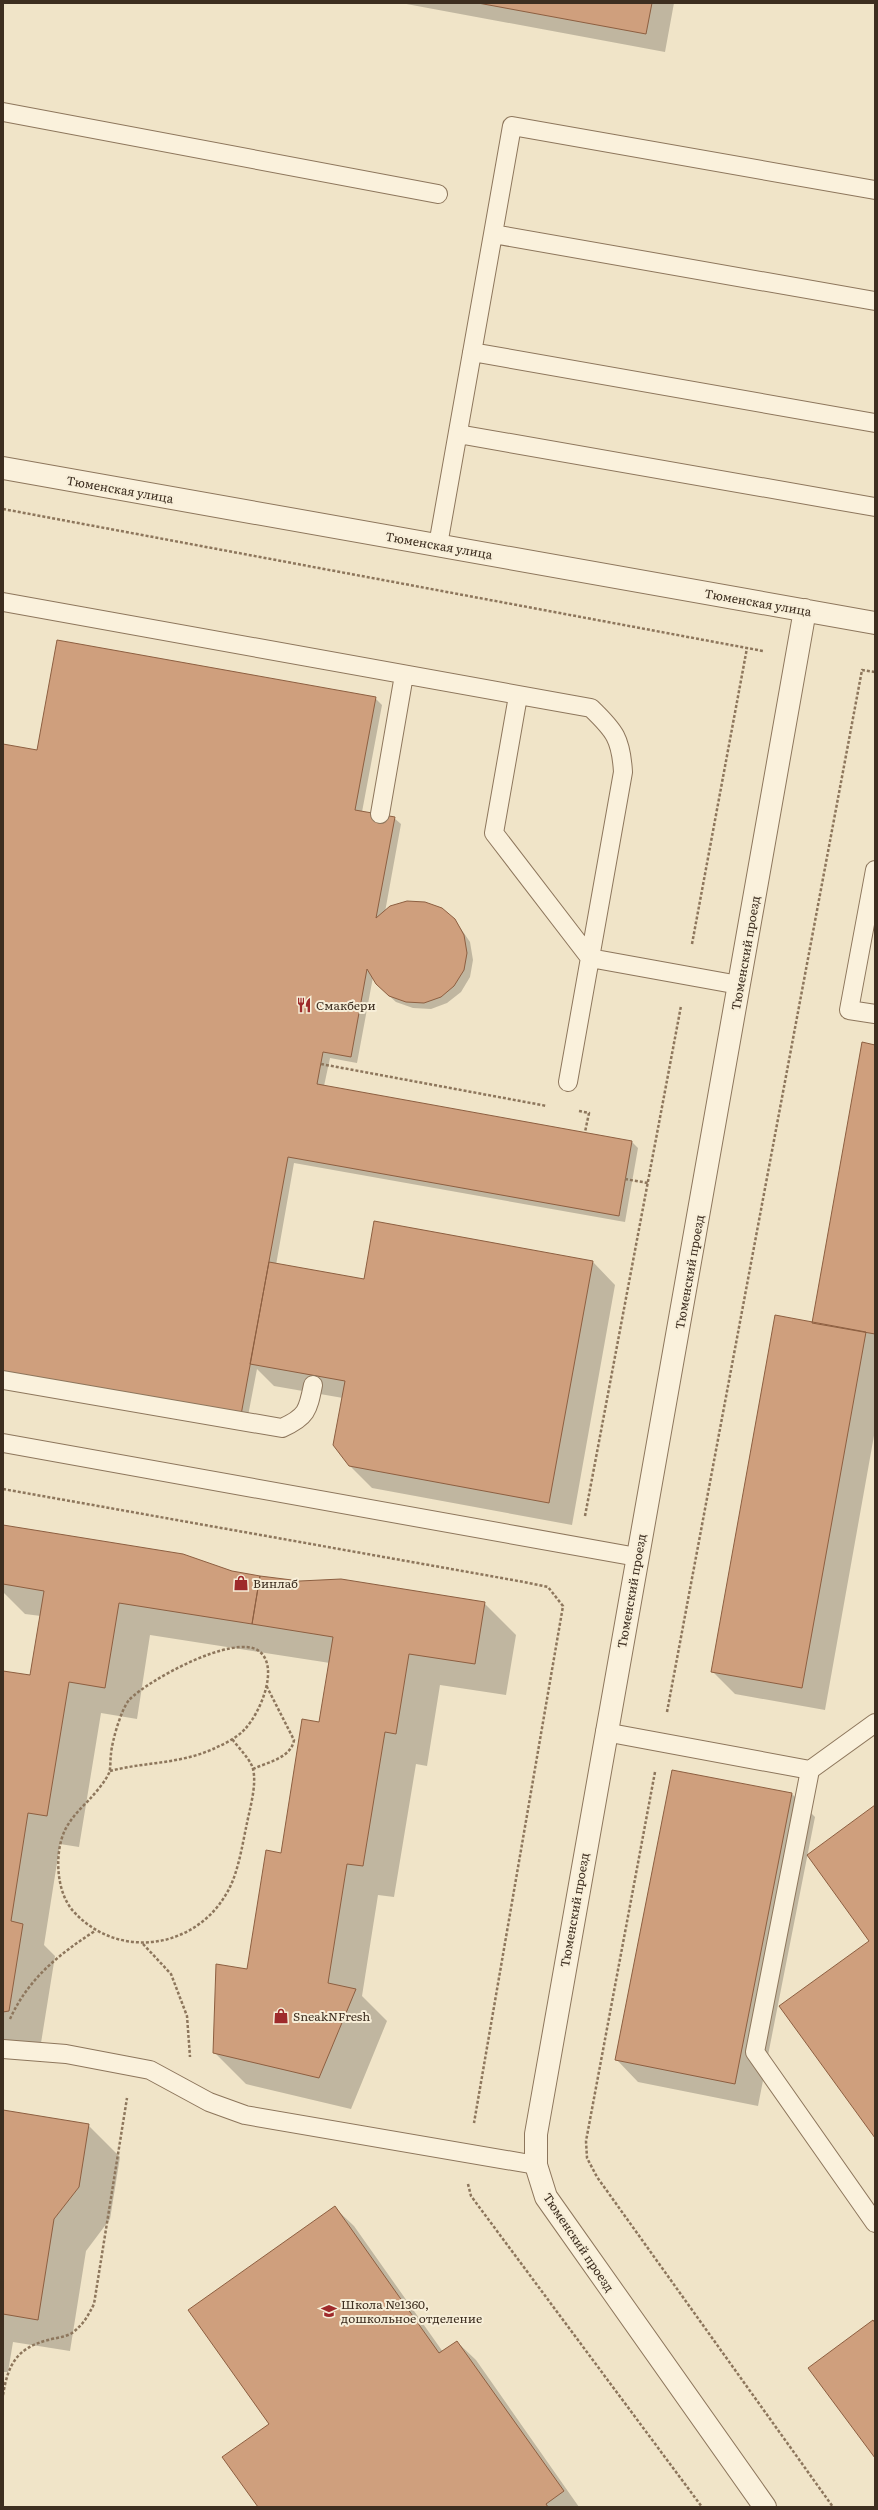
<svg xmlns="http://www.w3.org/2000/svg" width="878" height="2510" font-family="Literata,serif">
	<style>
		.shadow { fill: #0003 }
		.building { fill: #cf9f7d; stroke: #8d5f41 }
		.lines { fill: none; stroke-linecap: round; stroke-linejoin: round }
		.service-casing { stroke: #8d765c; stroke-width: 20 }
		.minor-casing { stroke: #8d765c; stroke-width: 24 }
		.path { stroke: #8d765c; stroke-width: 2.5; stroke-dasharray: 3 2; stroke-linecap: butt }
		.service { stroke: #faf1dc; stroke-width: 18 }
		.minor { stroke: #faf1dc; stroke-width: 22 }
		.labels { text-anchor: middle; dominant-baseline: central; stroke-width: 4; stroke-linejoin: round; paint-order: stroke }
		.street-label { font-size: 12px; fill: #3d2e20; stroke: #f7eed8 }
		.poi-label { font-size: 12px; fill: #3d2e20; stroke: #f7eed8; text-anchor: start }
	</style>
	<rect width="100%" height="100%" fill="#f0e4c8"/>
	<path class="shadow" d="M401,3H674L665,52Z
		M375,698L382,705L362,812L394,818L401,824L385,912L455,920L470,942L473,960L470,977L461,992L447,1003L431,1009L413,1008L396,1002L376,984L373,977L357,1063L330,1058L324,1086L632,1142L638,1148L625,1222L294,1163L276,1265L365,1280L593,1262L615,1285L572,1525L372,1488L349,1465L343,1398L274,1386L257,1369L247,1421L3,1377V745L37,751Z
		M875,1046V1430L825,1710L735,1694L712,1671L813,1323Z
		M3,1526L280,1581L484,1603L516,1635L506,1695L440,1685L427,1766L416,1764L394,1897L378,1895L362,1996L387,2021L351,2109L246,2084L214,2052L248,1970L320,1723L330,1663L150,1635L137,1719L101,1713L79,1847L60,1844L44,1945L55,1956L41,2043L3,2048V1672L31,1676L41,1616L25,1614L3,1592Z
		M673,1771L792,1794L815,1817L758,2106L638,2082L616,2059Z
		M3,2111L88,2125L120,2157L110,2219L86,2251L70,2351L13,2342L8,2372H3Z
		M335,2208L354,2226L443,2352L457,2342L476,2360L579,2507H259L271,2424Z"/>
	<path class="building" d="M478,3H652L646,34Z
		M57,640L376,697L355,810L395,817L376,918L390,906L407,901L425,902L442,908L455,919L464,935L467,953L464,970L454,986L441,997L424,1003L406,1002L389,996L376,984L367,969L351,1057L323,1052L317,1084L632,1141L619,1216L288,1157L241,1415L3,1372V744L37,750Z
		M862,1042L875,1045V1334L812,1323Z
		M374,1221L593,1261L549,1503L349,1466L333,1445L345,1381L250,1364L269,1262L364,1279Z
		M775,1315L866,1332L802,1688L711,1672Z
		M3,1525L183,1554L232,1571L260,1576L252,1624L119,1603L105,1688L69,1682L47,1816L28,1813L11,1921L23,1924L9,2011L3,2012V1671L30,1675L44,1591L3,1584Z
		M260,1576L300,1581L341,1579L485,1602L475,1664L409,1654L396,1734L385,1732L363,1866L347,1864L328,1983L356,1989L319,2078L213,2053L216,1964L247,1969L266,1850L281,1853L302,1719L319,1722L333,1637L252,1624Z
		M672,1770L792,1793L735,2084L615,2060Z
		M875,1805V2138L779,2006L869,1941L807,1855Z
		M3,2110L89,2124L79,2187L54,2219L38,2320L3,2314Z
		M335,2206L439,2353L457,2341L564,2491L546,2504L548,2507H258L222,2457L269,2424L188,2310Z
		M873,2320L875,2323V2458L808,2368Z"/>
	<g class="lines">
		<g class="service-casing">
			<path id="service" d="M3,112L438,194
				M493,234L512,126L875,190
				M472,352L875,423
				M458,434L875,507
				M438,545L493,234L875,301
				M3,602L591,708C615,731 621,739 623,772L568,1082
				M518,696L494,833L590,958L739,985
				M380,814L404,675
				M875,870L849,1010L875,1014
				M3,1380L282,1428C307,1417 308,1410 313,1385
				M3,1443L637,1557
				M605,1732L810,1770L755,2052L875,2223
				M810,1770L875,1723
				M3,2049L66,2054L150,2070L209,2102L245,2115L536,2165"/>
		</g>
		<g class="minor-casing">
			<path id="minor" d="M3,468L875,623
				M765,2507L546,2197L536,2165V2134L805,610"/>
		</g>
		<path class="path" d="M3,509L763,651
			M692,944L747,648
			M321,1064L547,1106
			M579,1111L589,1113L585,1132
			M625,1179L648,1183
			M3,1489L524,1582L548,1587L563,1606L474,2123
			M585,1516L681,1006
			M667,1712L862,670L875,672
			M253,1769C268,1762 291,1758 294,1740L266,1685
			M110,1771C144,1762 180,1764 213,1749C224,1744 237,1738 245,1729C260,1713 280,1667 259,1651C234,1633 148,1680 129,1700C121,1710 112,1741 111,1754C110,1760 111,1768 109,1773C105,1782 96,1792 89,1800C80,1809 71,1818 65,1830C54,1853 56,1893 74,1912C117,1959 192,1950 225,1896C238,1876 242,1846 247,1823C250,1808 258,1781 252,1766C248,1757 238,1747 232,1739
			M655,1772L586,2141L587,2158L597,2177L833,2507
			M143,1944L171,1974L187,2016L190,2057
			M10,2019C28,1979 59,1954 95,1931
			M468,2184L471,2196L702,2507
			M3,2395C8,2364 17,2348 48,2340C55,2338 66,2337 72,2333C83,2325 88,2316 94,2304L127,2098"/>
		<use href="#service" class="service"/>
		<use href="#minor" class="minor"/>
	</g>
	<defs>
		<g id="restaurant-bare" transform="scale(1.2)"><path d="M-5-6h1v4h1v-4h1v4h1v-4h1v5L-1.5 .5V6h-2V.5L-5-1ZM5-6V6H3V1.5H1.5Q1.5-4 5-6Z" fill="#9e2a2b" stroke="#f7eed8" stroke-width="2.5" paint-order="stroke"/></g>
		<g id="shop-bare" transform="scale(1.2)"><path d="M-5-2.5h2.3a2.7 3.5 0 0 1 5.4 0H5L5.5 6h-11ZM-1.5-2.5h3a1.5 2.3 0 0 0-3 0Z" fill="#9e2a2b" stroke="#f7eed8" stroke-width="2.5" paint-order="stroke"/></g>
		<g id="school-bare" transform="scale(1.2)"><path d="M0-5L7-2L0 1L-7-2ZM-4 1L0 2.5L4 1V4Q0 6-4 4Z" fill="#9e2a2b" stroke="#f7eed8" stroke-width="2.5" paint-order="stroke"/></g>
	</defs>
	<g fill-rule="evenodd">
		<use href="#restaurant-bare" x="304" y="1005"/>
		<use href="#shop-bare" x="241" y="1583"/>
		<use href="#shop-bare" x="281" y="2016"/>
		<use href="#school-bare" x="329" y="2311"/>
	</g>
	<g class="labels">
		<g class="street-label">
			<text transform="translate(120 489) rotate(10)">Тюменская улица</text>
			<text transform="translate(439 545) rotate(10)">Тюменская улица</text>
			<text transform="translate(758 602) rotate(10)">Тюменская улица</text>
			<text transform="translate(745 953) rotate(-80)">Тюменский проезд</text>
			<text transform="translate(689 1272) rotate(-80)">Тюменский проезд</text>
			<text transform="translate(631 1591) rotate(-80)">Тюменский проезд</text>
			<text transform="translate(574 1910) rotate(-80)">Тюменский проезд</text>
			<text transform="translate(579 2242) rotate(56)">Тюменский проезд</text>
		</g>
		<g class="poi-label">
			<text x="316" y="1005">Смакбери</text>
			<text x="253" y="1583">Винлаб</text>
			<text x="293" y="2016">SneakNFresh</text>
			<text x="341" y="2304">Школа №1360,<tspan x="341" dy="14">дошкольное отделение</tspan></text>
		</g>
	</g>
	<rect width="878" height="2510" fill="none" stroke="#3d2e20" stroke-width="8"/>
</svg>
